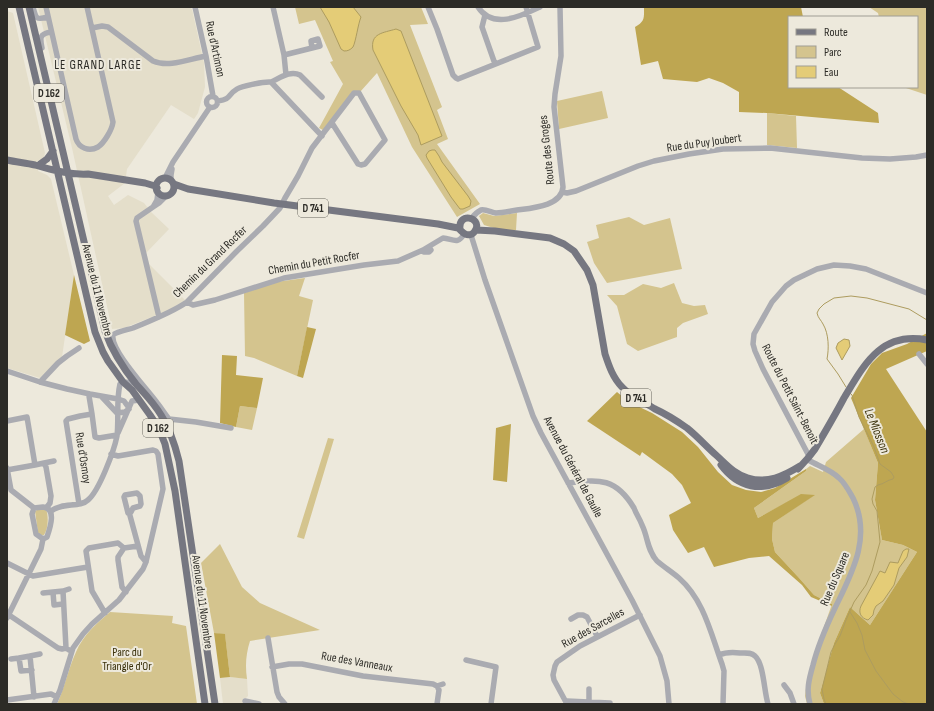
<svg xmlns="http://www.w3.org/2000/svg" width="934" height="711" font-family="'Sofia Sans Condensed',sans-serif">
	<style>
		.built { fill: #e4deca }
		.green { fill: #d4c48e }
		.forest { fill: #bea651 }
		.water { fill: #e4cc77; stroke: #ad9c5f }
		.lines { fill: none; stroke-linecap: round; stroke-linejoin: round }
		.stream { stroke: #ad9c5f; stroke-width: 1 }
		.minor { stroke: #aaabb1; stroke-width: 5.5 }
		.major { stroke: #767781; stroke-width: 7 }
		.labels { text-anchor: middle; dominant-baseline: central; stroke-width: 4; stroke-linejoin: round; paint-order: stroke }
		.shield { fill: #ede9dc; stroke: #66645d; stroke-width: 1 }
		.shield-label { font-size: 11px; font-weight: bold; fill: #2c2b26 }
		.street-label { font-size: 12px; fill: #2c2b26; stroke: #ede9dc }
		.park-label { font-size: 12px; fill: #392f09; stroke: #ede9dc }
		.neighbourhood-label { font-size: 13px; letter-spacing: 1px; fill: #2c2b26; stroke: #ede9dc }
		.water-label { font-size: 13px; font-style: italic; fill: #3c320c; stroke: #ede9dc }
	</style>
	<rect width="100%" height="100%" fill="#ede9dc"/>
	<path class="built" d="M38,7H189L192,9L204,63L205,87L198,113L194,119L171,105L127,169L125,183L108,196L114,205L128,195L144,203L151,212L169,229L146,253L149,264L185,300L175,308L124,328L112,329L72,148Z
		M7,11L13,13L45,153L44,157L40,160L37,161L38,171L47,175L51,179L74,275L62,357L40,378L7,368Z
		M230,677L247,679L248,696L246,698H243V704H223L220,678Z"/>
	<path class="green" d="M295,7H421L428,24L410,25L442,107L437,110L448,139L437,144L480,204L457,217L412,147L377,73L360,92L357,91L323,130L319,128L343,84L330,62L333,61L315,20L299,24Z
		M869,7H927V95L903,87H917V17H879L878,13Z
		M602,91L608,118L559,129L557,101Z
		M767,113L796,116L797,148L767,145Z
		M483,213L494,216L517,213L516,230L514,231L497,229L484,225L479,216Z
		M629,217L644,225L670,218L682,269L607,283L594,263L587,242L599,238L596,225Z
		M305,278L299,296L313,300L297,376L254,358L245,356L244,293L276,282Z
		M674,283L682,303L694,306L705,305L708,314L683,323L677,328V337L638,351L627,344L617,306L607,295H624L643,284L661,288Z
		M240,406L257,408L252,430L236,427Z
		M864,429L878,463L875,500L882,540L903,545L917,552L870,625L850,607L834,643L820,693L824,704H807L805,696L807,680L814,655L832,604L814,595L800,579L775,552L772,539L773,523L814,495H801L758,518L754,508L806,471V469L810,466L823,472L826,462Z
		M328,438L334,439L304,539L297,537Z
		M46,509C49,517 48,529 44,535H41L38,533L35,511L37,510Z
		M220,544L242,587L260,603L320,630L250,641C246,654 245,665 247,679L230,677L225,635L214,633L201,563Z
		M110,612L173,616L172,623L186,626L197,704H57C65,687 68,669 76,652C83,635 97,623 110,612Z"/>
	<path class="forest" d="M644,7H801L803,17H789V87H838L878,113L879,123L767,113L739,112V92L723,83L709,78L697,82L663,79L658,61L641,65L635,27C645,21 644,18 644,7Z
		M74,275L90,341L84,344L65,335Z
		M307,327L316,329L303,378L297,376Z
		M927,333V351L886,369L927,432V704H824L820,693L834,643L850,607L870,625L917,552L903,545L882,540L875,500L878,463L851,398L871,364L882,353L907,344Z
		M222,355L237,356L236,375L263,378L257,408L240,406L236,427L220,423Z
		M617,392L629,402L652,413L682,432L698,447L718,472L732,485L746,490L761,492L775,488L806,469V471L754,508L758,518L801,494L815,495L773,523L772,539L775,552L800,579L814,595L832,604V606L811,597L802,585L769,556L749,558L714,567L704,547L688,553L673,530L669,515L691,503L682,485L672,474L642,452L640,456L587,421Z
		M511,424L507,482L493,480L496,428Z
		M214,633L225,634L230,677L220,678Z"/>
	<path class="water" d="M320,7H353L361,17C358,24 356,41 353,47C350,50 348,51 344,51L341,49L329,22Z
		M396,29L401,31L442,136L421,145L418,135L401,106L373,50C370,33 383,33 396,29Z
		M432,150H435L439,156L442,162L468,196L471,201L470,206L463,209H460L451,197L427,158L426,155L429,151Z
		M844,339L849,340L850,346L842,360L836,348L838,343Z
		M906,549H909L907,557L899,568L894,585L883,601L876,606L874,610L873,615L868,620C861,618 858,613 861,606L880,571L885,573L890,562L898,563L903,551Z"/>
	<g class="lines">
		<path class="stream" d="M846,387L838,374L827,359C829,349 829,334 823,324C821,320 818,318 817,313L819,309L824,304L834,298L851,296L867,298L909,309L927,320
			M850,612L857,623L862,635L865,650L876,671L893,694L903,702L909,704
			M826,704L824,699L822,689L831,652L835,644L840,636L846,620L854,602L866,585L872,571L880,542L877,511L873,504L872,499L875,487L878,485C884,484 887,480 893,479L894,477L891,472L880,464L874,447L859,417L852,395L850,393"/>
		<path class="minor" d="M33,7C36,19 36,20 48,17
			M46,7L76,139C79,148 89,152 98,147C104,143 112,130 113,122L87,7
			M195,7L206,56L213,96
			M273,7L284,55L286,75
			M428,7L437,29L453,75L456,78L458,79L538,47L526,7
			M478,7C493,30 521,16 540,7
			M485,15L482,27L495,64
			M92,28L102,26L108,27L153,61C169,68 189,59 206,56
			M42,48C40,38 39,34 51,32
			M284,55L320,46L318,39L311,41L312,48
			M271,82C280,78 290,70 300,75L322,97
			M206.5 102a5.5 5.5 0 1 1 11 0a5.5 5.5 0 1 1-11 0Z
			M218,101C232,99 227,95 237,89C242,86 262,82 269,82H271L322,136
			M165,178L173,162L210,107
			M171,181V175L172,169
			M158,192L157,200L153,207L159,203L166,196
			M562,192L567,193L576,191L638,166L654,161L689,154L723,149L770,148L862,158L890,159L916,157L927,155
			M153,207L137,218L136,221L159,317
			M472,218C474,215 477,212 481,210C485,209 491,212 496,213C503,213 510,211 517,210C532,208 562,206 563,187L554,107L555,94L561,56L560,7
			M471,235L485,280L533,416L541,433L632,600L660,656L667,681L669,704
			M429,247L431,250L429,252H424L423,250L443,238C453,239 458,245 464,234
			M187,302L193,305L215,300L284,278L364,265L398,261L423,250
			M919,354L927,364
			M7,371L40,382L67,389L90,394L118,399L124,401L129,408
			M40,382L42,380L58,363L67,356L79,348
			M90,394L89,396L92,414
			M102,397L117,413L125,412L129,409
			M7,421L27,417L35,465L44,463L46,467L51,496L50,503L47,507
			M231,428L196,422L169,419C165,414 162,409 158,404C149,391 110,350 113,335C118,331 127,330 133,328C152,320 171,313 187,302L237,251L263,226L280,208L285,198L298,176L312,148L354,93H359L385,140L365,164L361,165L358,164L332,123
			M118,433L132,401L139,400
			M809,456L763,369L755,351L753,344L754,334L772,302L786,286L794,280L817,269L834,265L850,266L866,269L927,293
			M808,458L810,461C819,466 831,470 839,478C845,483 849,491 853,498C872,537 852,573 835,608C826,627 818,645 813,665C809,679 806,690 810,704
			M44,463L54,461
			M7,468L11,490L34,508
			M7,470L35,465
			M568,483C600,479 616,478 634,508C636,514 640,519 642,525C648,537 647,550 657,561C664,567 672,572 679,578C704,600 711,634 722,664L724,671L723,704
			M79,504L66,421L68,419L80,416L92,414L95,437L99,438L117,435
			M43,507C57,508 50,528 47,537L43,539L36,534L32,514L34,508Z
			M51,511C62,502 80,508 88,500C99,491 114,451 117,436C119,419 116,401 120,384L123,382L136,383
			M129,512H131L133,508L140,506L141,504L140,496L137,493L125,495L124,497L128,513L129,512L141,556L146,562
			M124,548L118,557V560L122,587L126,592
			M124,548L138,546
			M7,563L33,576L88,567
			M63,591L69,589
			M53,592L54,605L63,604
			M43,593L63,591L66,648
			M105,613L92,591L86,551L89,548L118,543L124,548
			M9,615L58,648L62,649L66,648L69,650
			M7,618L41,549L43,539
			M571,619L578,615H583L587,617L597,636
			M268,638L277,692L279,697L285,704
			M719,655C726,652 732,652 740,653C746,653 751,652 755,656C764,664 764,692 768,704
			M30,656L40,654
			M11,659L19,658
			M466,660L496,667L491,704
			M272,667L289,664H302L363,676L433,684L437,686
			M32,670L21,671L19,658L30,656L34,697
			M784,685L790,693L794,704
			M7,700L51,694L57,697
			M245,701L259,704
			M567,701L610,703
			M589,702V689
			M54,704L60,690L73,648L83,634L92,624L119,600L143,569L146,562L163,489L158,454L156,451L153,450L118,456L111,454
			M437,704L439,690L437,686L443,684
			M567,704L554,680L553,675L555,666L557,662L580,646L640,615"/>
		<path class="major" d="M19,7L95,332L103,352L108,361L123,382L132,390L150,415L159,429L165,444L175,491L205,704
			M29,7L105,331C112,351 123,368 136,384C145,394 154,403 161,415C170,429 175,445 179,461L215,704
			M7,160C16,162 26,163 35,165C52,170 70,175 88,174L145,183L155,186L157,188
			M40,164L47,159L53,151
			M156 187a9 9 0 1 1 18 0a9 9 0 1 1-18 0Z
			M174,184L188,189L274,203L438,224L458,228C462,231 465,237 472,234C474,233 475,231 476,229C481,217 458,212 460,229
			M476,230L495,231L550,238L564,244L574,251L587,270L593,285L605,354C609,366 613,378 622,387C631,397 644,402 655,409C666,414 677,421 687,428C697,436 706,446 716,455C726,464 734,474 748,478C767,484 784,476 800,466
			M721,465C738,488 762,493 787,478
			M798,469L808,458L815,449C825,432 835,415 844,398C864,365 881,331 927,340"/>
	</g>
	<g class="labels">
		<g class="shield">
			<rect x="34" y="84" width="30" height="18" rx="3"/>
			<rect x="298" y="199" width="30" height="18" rx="3"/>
			<rect x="621" y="389" width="30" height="18" rx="3"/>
			<rect x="143" y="419" width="30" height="18" rx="3"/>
		</g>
		<g class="shield-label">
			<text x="49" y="93">D 162</text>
			<text x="313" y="208">D 741</text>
			<text x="636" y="398">D 741</text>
			<text x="158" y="428">D 162</text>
		</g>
		<g class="street-label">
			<text transform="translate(215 49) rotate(78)">Rue d'Artimon</text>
			<text transform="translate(704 143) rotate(-8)">Rue du Puy Joubert</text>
			<text transform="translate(547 150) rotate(-96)">Route des Groges</text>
			<text transform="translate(210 262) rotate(-44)">Chemin du Grand Rocfer</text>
			<text transform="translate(314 263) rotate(-10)">Chemin du Petit Rocfer</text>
			<text transform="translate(97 290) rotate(76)">Avenue du 11 Novembre</text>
			<text transform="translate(790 394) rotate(63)">Route du Petit Saint-Benoit</text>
			<text transform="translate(83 458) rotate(81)">Rue d'Osmoy</text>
			<text transform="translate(573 467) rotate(62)">Avenue du Général de Gaulle</text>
			<text transform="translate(835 579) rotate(-67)">Rue du Square</text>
			<text transform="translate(202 602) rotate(82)">Avenue du 11 Novembre</text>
			<text transform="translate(593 628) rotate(-29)">Rue des Sarcelles</text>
			<text transform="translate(357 662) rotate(10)">Rue des Vanneaux</text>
		</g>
		<g class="park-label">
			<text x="127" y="652">Parc du<tspan x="127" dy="14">Triangle d'Or</tspan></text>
		</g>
		<g class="neighbourhood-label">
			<text x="98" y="65">LE GRAND LARGE</text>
		</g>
		<g class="water-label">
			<text transform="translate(877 431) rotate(68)">Le Miosson</text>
		</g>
	</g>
	<rect width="934" height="711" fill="none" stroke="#2c2b26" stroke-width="16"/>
	<rect x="788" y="16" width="130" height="72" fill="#ede9dc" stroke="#a09d93"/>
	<rect x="796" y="29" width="20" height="6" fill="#767781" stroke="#a09d93"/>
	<text x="824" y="36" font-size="12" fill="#2c2b26">Route</text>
	<rect x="796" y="46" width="20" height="12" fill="#d4c48e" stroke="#a09d93"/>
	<text x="824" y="56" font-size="12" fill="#2c2b26">Parc</text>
	<rect x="796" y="66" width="20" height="12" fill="#e4cc77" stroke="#a09d93"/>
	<text x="824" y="76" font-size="12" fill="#2c2b26">Eau</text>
</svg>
